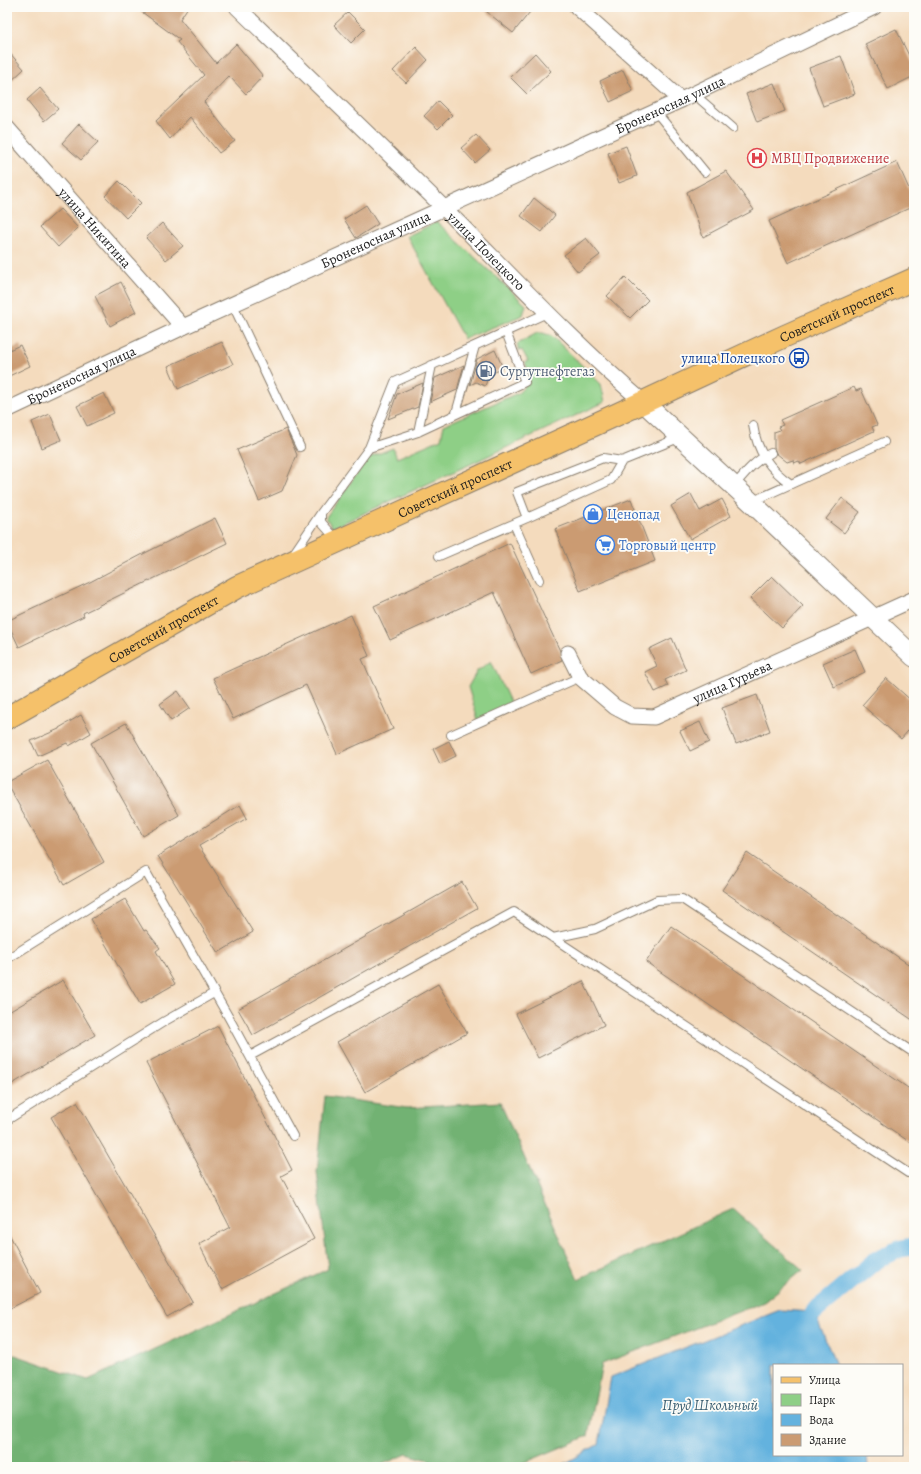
<svg xmlns="http://www.w3.org/2000/svg" width="921" height="1474" font-family="Alegreya,serif">
	<style>
		.green { fill: #8ecf86; stroke: #557651 }
		.forest { fill: #72b273; stroke: #476748 }
		.water { fill: #64b2de; stroke: #40677d }
		.lines { fill: none; stroke-linecap: round; stroke-linejoin: round }
		.canal { stroke: #64b2de; stroke-width: 18 }
		.building { fill: #cb9b72 }
		.service-casing { stroke: #887c6c; stroke-width: 10 }
		.minor-casing { stroke: #887c6c; stroke-width: 17 }
		.tertiary-casing { stroke: #887c6c; stroke-width: 21 }
		.primary-casing { stroke: #887c6c; stroke-width: 24 }
		.service { stroke: #fff; stroke-width: 8 }
		.minor { stroke: #fff; stroke-width: 15 }
		.tertiary { stroke: #fff; stroke-width: 19 }
		.primary { stroke: #f5c16b; stroke-width: 22 }
		.labels { text-anchor: middle; dominant-baseline: central; stroke-width: 3.5; stroke-linejoin: round; paint-order: stroke }
		.street-label { font-size: 14px; fill: #1c1c1c; stroke: #fdfcf7 }
		.health-label { font-size: 14px; fill: #be3a42; stroke: #fdfcf7; text-anchor: start }
		.transit-label { font-size: 14px; fill: #164399; stroke: #fdfcf7; text-anchor: end }
		.service-label { font-size: 14px; fill: #4e5e75; stroke: #fdfcf7; text-anchor: start }
		.shop-label { font-size: 14px; fill: #366cbe; stroke: #fdfcf7; text-anchor: start }
		.water-label { font-size: 15px; font-style: italic; fill: #3c6073; stroke: #fdfcf7 }
	</style>
	<rect width="100%" height="100%" fill="#fdfcf7"/>
	<filter id="ink" filterUnits="userSpaceOnUse"><feTurbulence type="fractalNoise" baseFrequency=".025" numOctaves="2"/><feDisplacementMap in="SourceGraphic" scale="8" xChannelSelector="R" yChannelSelector="G"/><feConvolveMatrix kernelMatrix="1 2 1 2 8 2 1 2 1" color-interpolation-filters="sRGB"/></filter>
	<filter id="wash" filterUnits="userSpaceOnUse"><feTurbulence type="fractalNoise" baseFrequency=".012" numOctaves="4" result="noise"/><feDisplacementMap in="SourceGraphic" scale="16" xChannelSelector="R" yChannelSelector="G"/><feGaussianBlur stdDeviation="0.9" result="paint"/><feColorMatrix in="noise" values="0 0 0 0 0 0 0 0 0 0 0 0 0 0 0 0 0 1.4 0 .05"/><feComposite in="paint" operator="in"/></filter>
	<g filter="url(#wash)">
		<rect width="100%" height="100%" fill="#f4dbbd"/>
		<path class="green" d="M437,222L526,305L523,315L464,339L407,236Z
			M537,333H543L552,336L601,384L605,402L332,528L326,517L368,458L393,448L397,458L441,439L444,425L518,393C530,383 530,376 525,362L528,361L522,350L519,351L517,344Z
			M491,661L511,704L478,720L468,687L477,671Z"/>
		<path class="forest" d="M325,1096L407,1108L500,1102L578,1279L733,1209L803,1270L764,1302L602,1364L588,1436L514,1467H454L407,1454L376,1467H7V1356L12,1354L88,1380L328,1269L317,1172Z"/>
		<path class="water" d="M780,1310L814,1312L836,1365H774V1455H867L868,1467H559L599,1444L611,1377Z"/>
		<g class="lines">
			<path class="canal" d="M814,1312L875,1261L899,1249L914,1246"/>
		</g>
		<g id="blocks">
			<path class="building" d="M135,7H188L180,19L216,63L236,44L263,76L246,94L229,76L204,102L235,141L219,153L190,117L170,139L156,121L204,75L177,42L180,40Z
				M481,7H534L513,33Z
				M348,12L365,29L351,43L334,25Z
				M896,29L914,66V76L888,89L865,44Z
				M416,47L428,60L406,83L393,71Z
				M7,50L24,69L7,85Z
				M535,53L551,71L527,94L510,77Z
				M841,56L855,94L823,106L809,68Z
				M623,70L633,91L610,102L600,81Z
				M774,83L785,111L757,122L746,94Z
				M40,88L58,109L44,121L27,100Z
				M438,101L452,115L438,129L424,116Z
				M79,124L98,142L81,160L62,143Z
				M476,135L490,150L475,163L461,148Z
				M626,146L637,176L619,183L608,153Z
				M897,162L914,200V206L788,263L769,221Z
				M726,171L754,210L703,237L687,192Z
				M119,181L141,203L126,218L105,196Z
				M534,198L555,215L542,232L521,216Z
				M366,205L378,224L356,238L344,219Z
				M60,209L78,228L58,247L40,227Z
				M162,223L183,246L166,260L146,238Z
				M586,238L600,255L578,272L564,255Z
				M625,277L648,300L630,318L607,296Z
				M121,282L136,312L110,326L95,296Z
				M222,342L233,364L178,389L168,366Z
				M20,345L30,366L7,377V351Z
				M495,350L503,368L489,375L485,386L476,382L470,385L477,359Z
				M464,365L457,390L430,402L435,378Z
				M423,383L418,407L388,419L397,394Z
				M854,387L856,391L861,389L877,425L872,427L874,431L801,464L799,461L794,463L793,460L787,462L776,453L774,448V432L780,430L778,427L783,425L780,420Z
				M104,393L114,413L87,426L77,406Z
				M50,414L61,440L42,448L32,422Z
				M286,429L297,455L282,491L259,501L237,450Z
				M691,494L700,511L722,499L731,516L690,539L671,506Z
				M842,498L860,512L844,533L826,519Z
				M631,499L655,561L580,591L555,529Z
				M215,518L227,543L83,613L84,616L19,647L7,621L90,582L145,553Z
				M510,543L560,651L562,660L531,674L494,592L390,640L374,606Z
				M772,576L803,606L782,628L750,598Z
				M351,615L369,656L362,659L393,729L337,754L306,685L233,719L213,678Z
				M672,638L686,670L665,680L668,686L655,692L645,672L657,666L649,649Z
				M855,649L865,672L834,687L823,663Z
				M886,678L914,703V724L901,739L862,705Z
				M178,691L190,708L171,721L160,704Z
				M757,695L770,731L736,744L722,708Z
				M81,715L91,733L69,746L67,743L38,756L31,741L59,729V728Z
				M700,722L709,742L690,751L680,731Z
				M126,723L179,815L143,836L91,743Z
				M449,741L456,756L440,764L433,749Z
				M47,760L104,862L64,885L7,784V782Z
				M240,805L247,818L199,846L253,932L218,953L158,856Z
				M747,853L914,968V1021L722,890Z
				M462,882L477,908L253,1035L238,1009Z
				M125,899L144,931L146,930L160,948L156,951L175,984L140,1004L91,919Z
				M671,926L914,1092V1145L646,962Z
				M63,980L95,1035L7,1087V1013Z
				M583,981L604,1025L538,1058L516,1014Z
				M438,984L467,1033L365,1092L337,1042Z
				M218,1026L292,1170L281,1176L314,1239L222,1289L199,1244L230,1227L146,1063Z
				M77,1102L193,1302L167,1317L51,1117Z
				M7,1230L40,1293L7,1310Z"/>
		</g>
	</g>
	<g filter="url(#ink)">
		<use href="#blocks" fill-opacity="0" stroke="#887c6c" stroke-width="1"/>
		<g class="lines">
			<g class="service-casing">
				<path id="service" d="M694,94L733,128
					M656,112L705,172
					M233,305L300,447
					M456,413L475,346
					M753,425C757,451 769,469 791,484
					M418,432L432,365
					M369,448L418,432L525,382L506,332
					M622,461L611,480L527,518L517,492L603,458L622,461L681,437
					M734,486C745,473 755,460 771,453
					M751,502L884,442
					M321,513V522L337,540
					M514,524L539,580
					M292,556L321,513L369,448L395,382L547,313
					M439,556L527,518
					M451,735L580,677
					M553,938L595,929L657,900L682,899L914,1053
					M7,959L146,872L229,1018L293,1136
					M250,1056L514,912L908,1173L914,1170
					M7,1120L165,1021L214,993"/>
			</g>
			<g class="minor-casing">
				<g id="minor">
					<path id="s1" d="M237,7C306,74 376,141 445,209C510,274 573,342 643,402"/>
					<path d="M577,7L681,100"/>
					<path id="s2" d="M7,128L183,327"/>
					<path id="s3" d="M7,410L183,327L681,100L874,7"/>
					<path id="s4" d="M568,653L580,677L615,707L632,716L654,717L914,599"/>
				</g>
			</g>
			<g class="tertiary-casing">
				<path id="tertiary" d="M643,402L751,502L914,657"/>
			</g>
			<g class="primary-casing">
				<g id="primary">
					<path id="s5" d="M7,718L237,587L618,414L785,336L914,279"/>
				</g>
			</g>
			<use href="#service" class="service"/>
			<use href="#minor" class="minor"/>
			<use href="#tertiary" class="tertiary"/>
			<use href="#primary" class="primary"/>
		</g>
	</g>
	<defs>
		<g id="hospital-ring" transform="scale(1)"><circle r="9.5" fill="#fdfcf7" stroke="#e0444e" stroke-width="1.5"/><path d="M-5-5h3v3.5h4V-5h3V5h-3V1.5h-4V5h-3Z" fill="#e0444e"/></g>
		<g id="bus-ring" transform="scale(1)"><circle r="9.5" fill="#fdfcf7" stroke="#1a4fb4" stroke-width="1.5"/><path d="M-5-6H5V4H4V6H2V4H-2V6H-4V4H-5ZM-3.5-4V0h7V-4ZM-3.5 1.2v1.5H-2V1.2ZM2 1.2v1.5H3.5V1.2Z" fill="#1a4fb4"/></g>
		<g id="fuel-ring" transform="scale(1)"><circle r="9.5" fill="#fdfcf7" stroke="#5c6f8a" stroke-width="1.5"/><path d="M-5.5-6h7V0h2V4h1.3V-2.5L3-4.5l.8-.8L6-3V5H2.5V1h-1V6h-7ZM-4.2-4.7v3.2H.2V-4.7Z" fill="#5c6f8a"/></g>
		<g id="shop-ring" transform="scale(1)"><circle r="9.5" fill="#fdfcf7" stroke="#3f7fe0" stroke-width="1.5"/><path d="M-5-2.5h2.3a2.7 3.5 0 0 1 5.4 0H5L5.5 6h-11ZM-1.5-2.5h3a1.5 2.3 0 0 0-3 0Z" fill="#3f7fe0"/></g>
		<g id="supermarket-ring" transform="scale(1)"><circle r="9.5" fill="#fdfcf7" stroke="#3f7fe0" stroke-width="1.5"/><path d="M-6-5.5h2.5l.6 2H6L4.5 2H-2.5L-4.4-4H-6ZM-1.5 3.2a1.3 1.3 0 1 0 .1 0ZM3 3.2a1.3 1.3 0 1 0 .1 0Z" fill="#3f7fe0"/></g>
	</defs>
	<g fill-rule="evenodd">
		<use href="#hospital-ring" x="757" y="158"/>
		<use href="#bus-ring" x="799" y="358"/>
		<use href="#fuel-ring" x="486" y="371"/>
		<use href="#shop-ring" x="593" y="514"/>
		<use href="#supermarket-ring" x="605" y="545"/>
	</g>
	<g class="labels">
		<g class="street-label">
			<text stroke="none"><textPath href="#s3" startOffset="730">Броненосная улица</textPath></text>
			<text stroke="none"><textPath href="#s2" startOffset="133">улица Никитина</textPath></text>
			<text stroke="none"><textPath href="#s3" startOffset="406">Броненосная улица</textPath></text>
			<text stroke="none"><textPath href="#s1" startOffset="349">улица Полецкого</textPath></text>
			<text stroke="none"><textPath href="#s5" startOffset="924">Советский проспект</textPath></text>
			<text stroke="none"><textPath href="#s3" startOffset="82">Броненосная улица</textPath></text>
			<text stroke="none"><textPath href="#s5" startOffset="504">Советский проспект</textPath></text>
			<text stroke="none"><textPath href="#s5" startOffset="180">Советский проспект</textPath></text>
			<text stroke="none"><textPath href="#s4" startOffset="200">улица Гурьева</textPath></text>
		</g>
		<g class="health-label">
			<text x="771" y="158">МВЦ Продвижение</text>
		</g>
		<g class="transit-label">
			<text x="785" y="358">улица Полецкого</text>
		</g>
		<g class="service-label">
			<text x="500" y="371">Сургутнефтегаз</text>
		</g>
		<g class="shop-label">
			<text x="607" y="514">Ценопад</text>
			<text x="619" y="545">Торговый центр</text>
		</g>
		<g class="water-label">
			<text x="710" y="1405">Пруд Школьный</text>
		</g>
	</g>
	<rect width="921" height="1474" fill="none" stroke="#fdfcf7" stroke-width="24"/>
	<rect x="773" y="1364" width="130" height="92" fill="#fdfcf7" stroke="#a3a29f"/>
	<rect x="781" y="1377" width="20" height="6" fill="#f5c16b" stroke="#a3a29f"/>
	<text x="809" y="1384" font-size="12" fill="#1c1c1c">Улица</text>
	<rect x="781" y="1394" width="20" height="12" fill="#8ecf86" stroke="#a3a29f"/>
	<text x="809" y="1404" font-size="12" fill="#1c1c1c">Парк</text>
	<rect x="781" y="1414" width="20" height="12" fill="#64b2de" stroke="#a3a29f"/>
	<text x="809" y="1424" font-size="12" fill="#1c1c1c">Вода</text>
	<rect x="781" y="1434" width="20" height="12" fill="#cb9b72" stroke="#a3a29f"/>
	<text x="809" y="1444" font-size="12" fill="#1c1c1c">Здание</text>
</svg>
